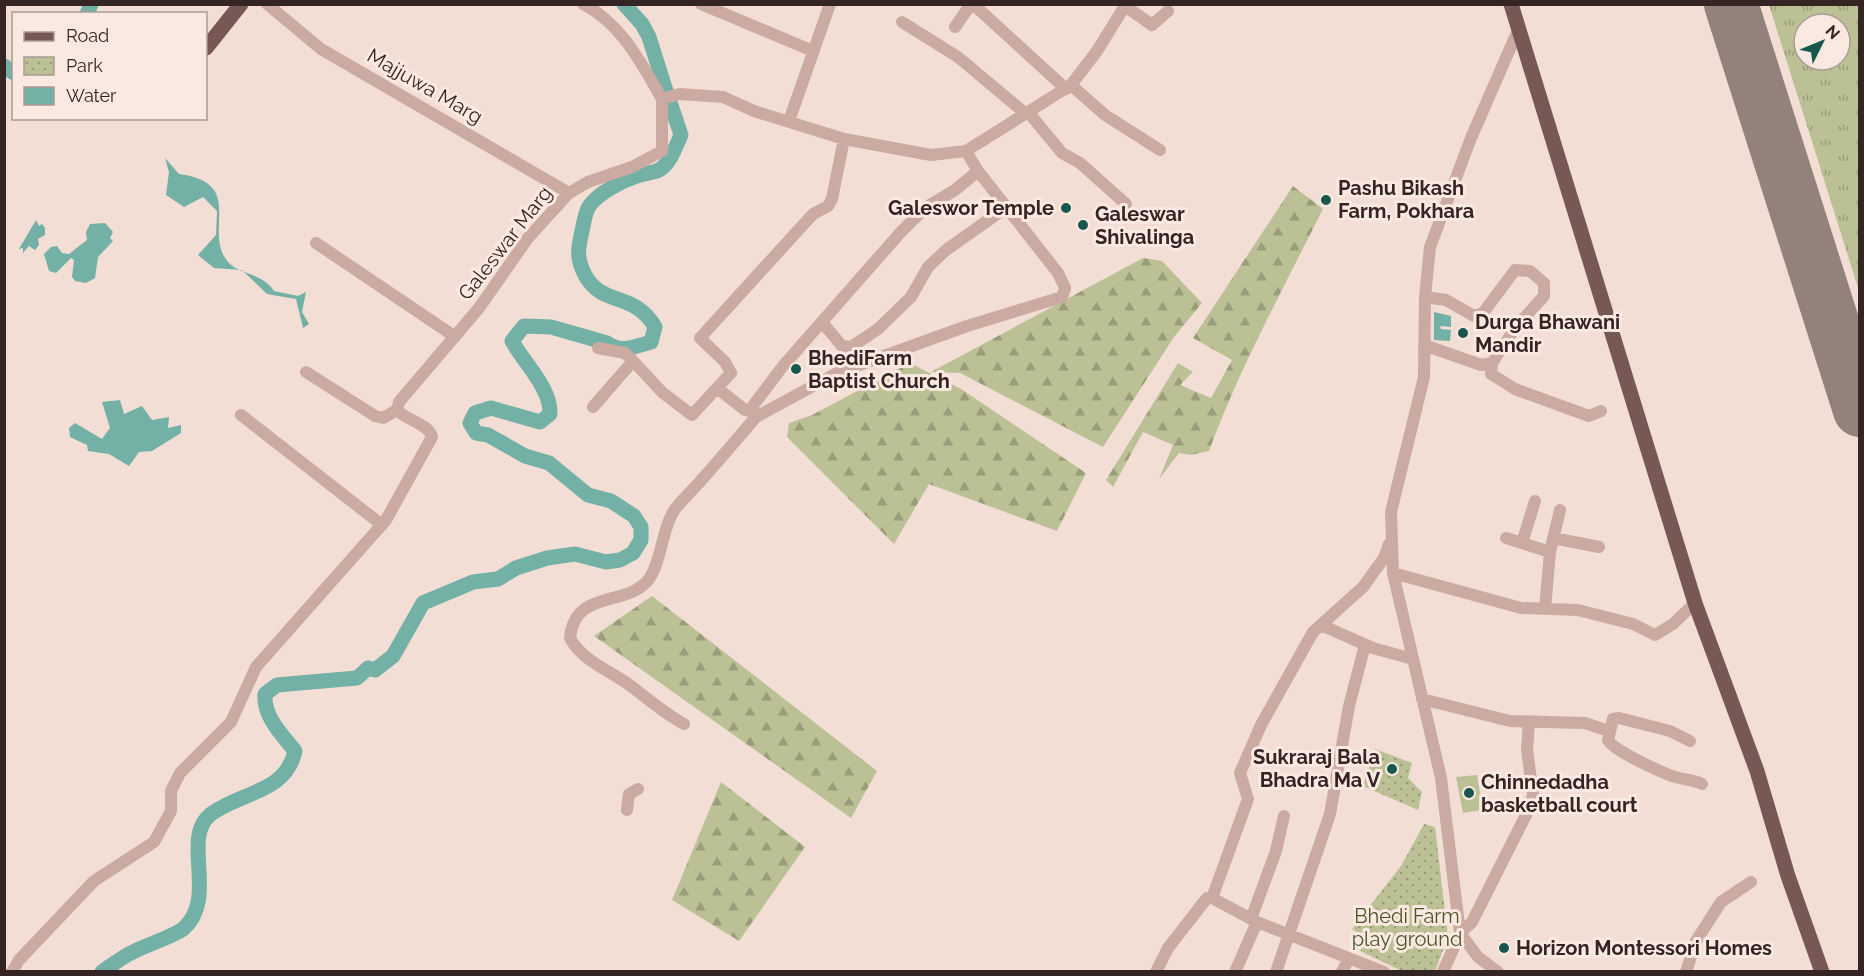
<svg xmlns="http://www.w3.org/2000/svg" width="1864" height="976" font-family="Raleway,sans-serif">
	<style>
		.grass { fill: url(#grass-tufts); fill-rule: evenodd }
		.forest { fill: url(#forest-firs) }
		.park { fill: url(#park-dots) }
		.pitch { fill: #bcc195 }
		.water { fill: #73b0a5 }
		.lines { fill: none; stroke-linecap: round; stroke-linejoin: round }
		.river { stroke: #73b0a5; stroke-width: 15 }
		.runway { stroke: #93827c; stroke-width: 54 }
		.minor { stroke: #caaaa1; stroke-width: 12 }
		.major { stroke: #775854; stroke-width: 15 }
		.poi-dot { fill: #18574d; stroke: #fae9e1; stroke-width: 2 }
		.labels { text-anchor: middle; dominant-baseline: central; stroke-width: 6; stroke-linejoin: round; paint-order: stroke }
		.street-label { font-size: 20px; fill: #342524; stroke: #fae9e1 }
		.poi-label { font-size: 20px; font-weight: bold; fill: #342524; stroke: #fae9e1; text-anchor: start }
		.park-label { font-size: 20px; fill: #4d5327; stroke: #fae9e1 }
	</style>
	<defs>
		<pattern id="grass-tufts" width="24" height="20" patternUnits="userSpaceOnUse" patternTransform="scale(1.5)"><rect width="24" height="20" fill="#bcc195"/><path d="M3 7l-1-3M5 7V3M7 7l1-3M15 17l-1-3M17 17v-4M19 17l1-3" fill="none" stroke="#9a9d79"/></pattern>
		<pattern id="forest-firs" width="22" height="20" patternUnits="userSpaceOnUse" patternTransform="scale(1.5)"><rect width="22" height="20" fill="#bcc195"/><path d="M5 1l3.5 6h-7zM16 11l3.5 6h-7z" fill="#9a9d79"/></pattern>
		<pattern id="park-dots" width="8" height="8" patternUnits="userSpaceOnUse" patternTransform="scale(1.5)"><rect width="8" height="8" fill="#bcc195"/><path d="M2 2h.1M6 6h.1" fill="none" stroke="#9a9d79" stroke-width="1.8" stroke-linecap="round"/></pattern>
	</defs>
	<rect width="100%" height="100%" fill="#f2ded5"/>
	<path class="grass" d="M1769,5H1859V291ZM1804,24H1840V60H1804Z"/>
	<path class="forest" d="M1293,186L1323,209C1283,289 1240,367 1209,451L1191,455L1179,453L1159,479L1173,445L1143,432L1113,487L1106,480L1178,363L1193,372L1180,385L1211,398L1232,360L1193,338Z
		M1143,258L1162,261L1202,303L1174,337L1103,447L960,373L931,372Z
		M910,363L961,389L1086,473L1057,531L929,484L894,544L787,437L789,423L812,415Z
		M652,596L877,771L851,818L594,636Z
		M721,782L805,847L739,941L672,900Z"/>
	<path class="park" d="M1375,749L1412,763L1408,778L1422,792L1418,810L1363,786Z
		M1424,824L1435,827L1448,937L1435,971H1402L1360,951L1366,938L1352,929L1401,866Z"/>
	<path class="pitch" d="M1477,775L1483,810L1463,813L1456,777Z"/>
	<path class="water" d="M165,158L179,174C247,183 202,231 228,262C240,275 262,273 274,291L298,296L306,292L302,312L309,324L303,328L296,299L267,294L242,270L214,268L198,255L216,235L217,211L203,197L184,207L166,195L169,172Z
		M36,220L39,226L42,224L45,228V235L38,239L39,245L35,250L29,246L23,253V248L19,249Z
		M105,223L113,232L110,238L113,241L98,257L95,278L86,283L75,281L72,277L74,260L71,258L56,273L49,271L44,254L51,247L57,246L62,253L69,254L87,240L86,232L90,224Z
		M1434,312L1451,316V327L1440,326L1441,329L1451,330L1450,341L1434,340Z
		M120,400L124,414L142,406L152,420L169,417L168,428L181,425V433L152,451L139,452L129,466L109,454L88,451L87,445L70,437L69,428L75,423L102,439L110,428L102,402Z"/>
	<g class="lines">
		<path class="river" d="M624,4L642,24L649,37L667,94
			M87,14L91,4
			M4,66L14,73
			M102,972C112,965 122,957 133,952C146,945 172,937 183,929C219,898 180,837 211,814C240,792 286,793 295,751C282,735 263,716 265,694L277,685L357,678L368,668L375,670L393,656L423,603L473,582L498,579L516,568L547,558L575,554L606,562L620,560L633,553L641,540V527L634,516L611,501L588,495L549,463L525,456L488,435L476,433L470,423L475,413L491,408L540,422L550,414C551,388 524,363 512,341L524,326L551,327L607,343C621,354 636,346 651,342L655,327C634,291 602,307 585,275C576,258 578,248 582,231C584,223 585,211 590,205C600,192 622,181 637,176C644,173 653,173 659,170C670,164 676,146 681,135L671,105"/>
		<path class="runway" d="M1731,4L1860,410"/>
		<path class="minor" d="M267,4L321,49L569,193
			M583,4C622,24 641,63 662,99
			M701,4L813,51
			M973,4L1066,89
			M1125,6L1152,25L1168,11
			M902,22L958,57L1026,114
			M955,27L971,4
			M1071,85L1105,115L1160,150
			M1029,113L1062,153L1080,163L1126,204
			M789,121L830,4
			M844,139L832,199L828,206L813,214L700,338L725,362L731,373L717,388L745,410L749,411L783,366L900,233L925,208L955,190L978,171
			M316,243L454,336
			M822,322L842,346L851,347L878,329L911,297L928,267L946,250L1007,207
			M1424,345L1481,365L1492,363L1516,327L1544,296V283L1530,271L1515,270L1483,313L1474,316L1446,300L1425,297
			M598,348L625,353L633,361
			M1492,363L1491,374L1515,389L1589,416L1601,411
			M306,372L375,416L383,418L397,410
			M593,407L633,361L663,393L692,415L717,388
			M241,415L382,525
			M1506,538L1522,543L1535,501
			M1553,538L1599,547
			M1522,543L1550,552
			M1393,573L1521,608L1578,610L1633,624L1655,635L1673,624L1695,603
			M1545,609L1550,552L1560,510
			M1321,625L1373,648L1413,659
			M1422,699L1510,721L1585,723L1609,731
			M684,724C664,713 649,700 631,686C611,671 582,661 570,638C575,588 627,608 649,579C661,562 662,532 672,514C678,503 688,495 696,486C717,463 736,440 756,417L837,373L967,326L1062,297L1065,288L1058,273L978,171L966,151
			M1690,741L1670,731L1619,718L1613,719L1608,740C1612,750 1666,775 1679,778C1687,780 1694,780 1702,784
			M627,810L629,794L638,789
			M1251,919L1276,851L1284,816
			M12,972L19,960L94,881L154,842L171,811V791L180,773L231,722L256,667L386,520L432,437C429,424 406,420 397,410L399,402L479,308L528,238L569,193L588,182L632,167L662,151V99L679,94L723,97L754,111L844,139L931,155L966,151L1071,85L1097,51L1126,4
			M1156,972L1168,948L1207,898H1212
			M1235,972L1257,922
			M1276,972L1330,814L1349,706L1365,645
			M1342,972L1349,958
			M1384,972L1257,922L1212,898L1248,799L1240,773L1261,725L1313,632L1363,587L1384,558L1389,544
			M1443,972L1460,933L1472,922L1529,809L1533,795L1527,749L1529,723
			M1498,972L1478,957L1460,933L1441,778L1393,573L1391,512L1424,377L1425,297L1430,247L1471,138L1519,28
			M1686,972L1696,941L1721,902L1751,882"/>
		<path class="major" d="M1511,4L1695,603L1757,771L1788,876L1822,972
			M206,48L241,4"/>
	</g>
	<g class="poi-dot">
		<circle cx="1326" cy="200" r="6"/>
		<circle cx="1066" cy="208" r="6"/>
		<circle cx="1083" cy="225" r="6"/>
		<circle cx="1463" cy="333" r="6"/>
		<circle cx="796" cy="369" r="6"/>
		<circle cx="1392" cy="769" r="6"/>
		<circle cx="1469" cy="793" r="6"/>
		<circle cx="1504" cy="948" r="6"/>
	</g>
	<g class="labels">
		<g class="street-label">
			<text transform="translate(425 86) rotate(30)">Majjuwa Marg</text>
			<text transform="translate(505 243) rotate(-52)">Galeswar Marg</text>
		</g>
		<g class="poi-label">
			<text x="1338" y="188">Pashu Bikash<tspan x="1338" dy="23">Farm, Pokhara</tspan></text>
			<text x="1054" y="208" text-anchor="end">Galeswor Temple</text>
			<text x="1095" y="214">Galeswar<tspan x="1095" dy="23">Shivalinga</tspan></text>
			<text x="1475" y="322">Durga Bhawani<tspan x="1475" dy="23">Mandir</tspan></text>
			<text x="808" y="358">BhediFarm<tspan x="808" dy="23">Baptist Church</tspan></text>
			<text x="1380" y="757" text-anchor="end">Sukraraj Bala<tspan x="1380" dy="23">Bhadra Ma V</tspan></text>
			<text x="1481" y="782">Chinnedadha<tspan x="1481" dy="23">basketball court</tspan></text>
			<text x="1516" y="948">Horizon Montessori Homes</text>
		</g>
		<g class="park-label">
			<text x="1407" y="916">Bhedi Farm<tspan x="1407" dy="23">play ground</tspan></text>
		</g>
	</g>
	<rect width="1864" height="976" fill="none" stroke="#342524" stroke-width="12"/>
	<rect x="12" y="12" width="195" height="108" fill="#fae9e1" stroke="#ab9b95" stroke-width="1.5"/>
	<rect x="24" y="32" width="30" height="9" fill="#775854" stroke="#ab9b95" stroke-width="1.5"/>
	<text x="66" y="42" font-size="18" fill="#342524">Road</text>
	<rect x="24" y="57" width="30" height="18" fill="url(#park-dots)" stroke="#ab9b95" stroke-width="1.5"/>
	<text x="66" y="72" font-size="18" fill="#342524">Park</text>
	<rect x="24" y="87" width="30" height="18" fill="#73b0a5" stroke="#ab9b95" stroke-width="1.5"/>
	<text x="66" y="102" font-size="18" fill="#342524">Water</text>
	<g transform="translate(1822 42) rotate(47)"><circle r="28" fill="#fae9e1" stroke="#ab9b95" stroke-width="1.5"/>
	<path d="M0-4.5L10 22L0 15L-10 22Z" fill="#18574d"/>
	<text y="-9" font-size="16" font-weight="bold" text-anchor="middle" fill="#342524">N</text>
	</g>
</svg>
